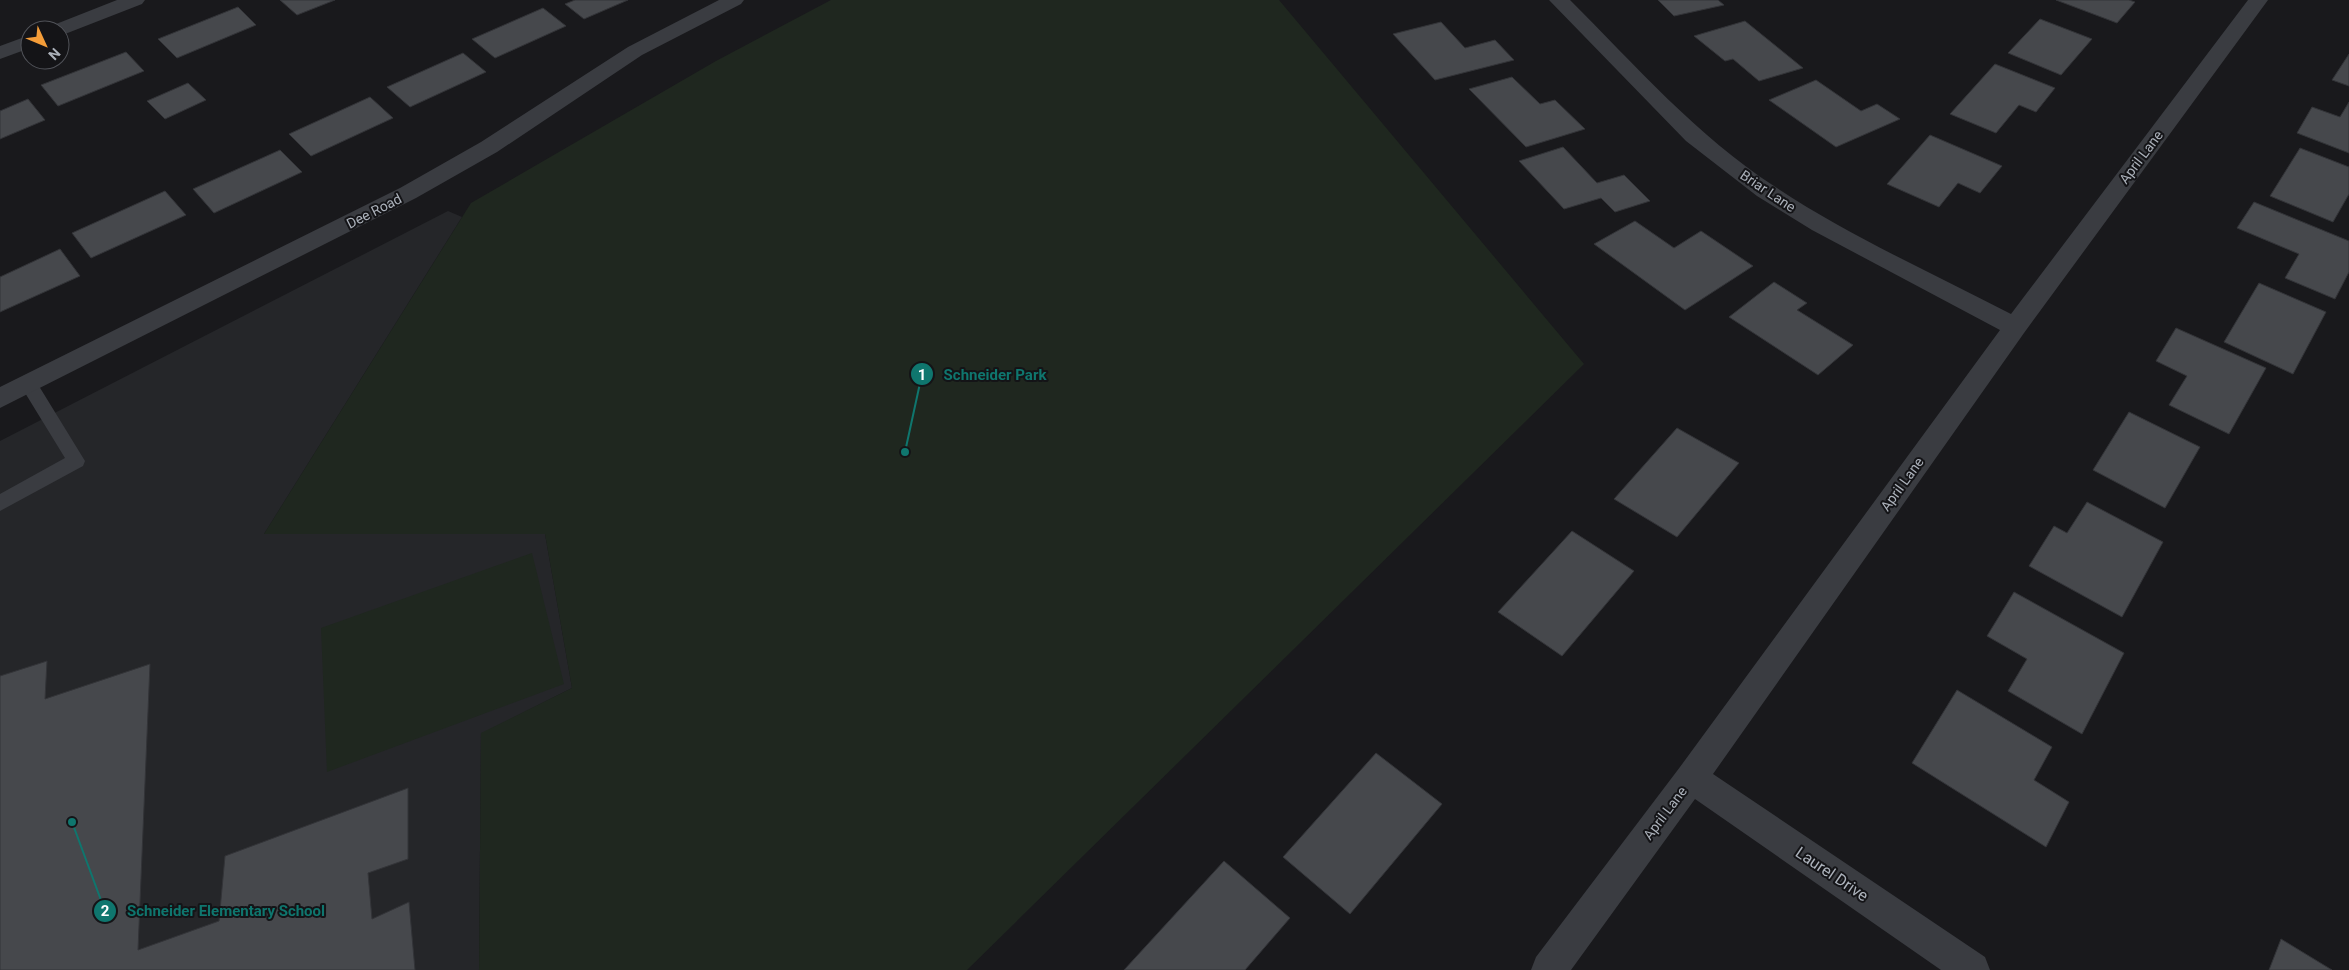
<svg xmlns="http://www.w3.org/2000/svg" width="2349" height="970" font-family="Roboto,sans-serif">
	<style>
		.built { fill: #252629 }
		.green { fill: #1f271f }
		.building { fill: #46484c; stroke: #333438 }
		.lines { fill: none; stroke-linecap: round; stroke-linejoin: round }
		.lane { fill: #3a3c41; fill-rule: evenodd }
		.street { fill: #3a3c41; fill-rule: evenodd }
		.labels { text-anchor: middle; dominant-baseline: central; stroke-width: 4; stroke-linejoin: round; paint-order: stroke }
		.street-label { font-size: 14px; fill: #acb2bb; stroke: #141417 }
		.near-street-label { font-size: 16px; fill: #acb2bb; stroke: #141417 }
		.leader { fill: none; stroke: #0f766e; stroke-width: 2 }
		.callout-dot { fill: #0f766e; stroke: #141417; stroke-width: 2 }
		.mark-label { font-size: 15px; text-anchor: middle; font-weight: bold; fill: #fff }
		.callout-label { font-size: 15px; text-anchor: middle; font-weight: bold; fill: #0f766e; stroke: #141417; stroke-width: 4; stroke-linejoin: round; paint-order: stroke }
	</style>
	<rect width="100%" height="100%" fill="#19191c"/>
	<path class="built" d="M448,211L462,217L264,534H545L572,688L481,734L479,970H0V441Z"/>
	<path class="green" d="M831,0H1279L1584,364L967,970H479L481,733L572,688L545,534H264L471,203L716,61Z
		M532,553L564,684L327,772L321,628Z"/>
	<path class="building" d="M280,0H335L297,15Z
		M575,0H628L584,19L565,4Z
		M1658,0H1718L1724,5L1674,16Z
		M2056,0H2129L2135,2L2117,23Z
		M238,7L256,25L177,58L158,39Z
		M543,8L566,26L495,58L472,39Z
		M2040,19L2092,39L2061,75L2008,53Z
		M1745,21L1803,68L1759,81L1733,59L1725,61L1694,36Z
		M1441,22L1465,48L1495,40L1514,60L1435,80L1393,34Z
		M126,52L144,71L58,106L41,85Z
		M463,53L486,72L410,107L387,87Z
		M2349,54V86L2332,80Z
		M1995,64L2055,88L2036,112L2019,105L1996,133L1950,114Z
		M1512,77L1540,104L1555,100L1585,129L1526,147L1469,89Z
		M1816,80L1861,111L1877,104L1900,119L1836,147L1769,100Z
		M188,83L206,100L165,119L147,101Z
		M370,97L393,118L311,156L289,134Z
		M28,99L45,120L0,139V111Z
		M2349,102V153L2297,133L2312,107L2340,117Z
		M1930,135L2002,166L1980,193L1958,183L1939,207L1887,184Z
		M1563,147L1597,183L1624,175L1650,201L1615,212L1601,198L1564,209L1519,161Z
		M2300,148L2349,167V194L2333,222L2270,196Z
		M280,150L302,172L214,213L193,189Z
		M165,191L186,215L91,258L72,233Z
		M2254,202L2349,241V272L2335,299L2285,278L2299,254L2237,228Z
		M1635,221L1674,248L1701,231L1753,266L1685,310L1594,244Z
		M60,249L80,276L0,312V277Z
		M1774,282L1807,303L1797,310L1853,345L1818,375L1729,317Z
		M2259,283L2326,312L2293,374L2224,342Z
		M2176,328L2266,368L2229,434L2169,405L2187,376L2156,361Z
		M2129,412L2200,447L2165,508L2093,470Z
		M1677,428L1739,463L1677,537L1614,499Z
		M2087,502L2163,542L2122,617L2029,566L2054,526L2067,533Z
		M1572,531L1634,571L1562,656L1498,612Z
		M2014,592L2124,653L2082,734L2008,691L2027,659L1987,636Z
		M47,661L45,699L150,664L138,950L219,921L225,856L408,788V859L368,873L372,919L409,902L415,970H0V676Z
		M1957,690L2052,747L2034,780L2069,802L2046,847L1912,763Z
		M1376,753L1442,804L1350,914L1283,857Z
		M1224,861L1290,918L1245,970H1124Z
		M2281,939L2332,970H2269Z"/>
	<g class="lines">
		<path class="lane" d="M28,376L34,378L85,461L83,466L0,511V494L65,458L19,383L22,378Z"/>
		<path class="street" d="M117,0H145L142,4L65,34L60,36V30H48L51,26Z
			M719,0H744L741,4L642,55L497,152L416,198L0,408V387L400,188L481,142L628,47Z
			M1549,0H1570C1635,65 1697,136 1774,186C1849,236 1932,273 2011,314L2248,0H2268L2024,333L1713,774L1985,957L1990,970H1941L1695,799L1571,970H1531L1536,957L1680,767L2000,330L1812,230L1757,196L1686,141Z
			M30,35V48L0,59V46Z"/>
	</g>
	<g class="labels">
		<g class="street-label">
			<text transform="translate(2141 157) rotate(-53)">April Lane</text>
			<text transform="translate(1768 191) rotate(34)">Briar Lane</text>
			<text transform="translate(374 211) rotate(-27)">Dee Road</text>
			<text transform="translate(1902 484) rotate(-54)">April Lane</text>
			<text transform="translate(1665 813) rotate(-53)">April Lane</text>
		</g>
		<g class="near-street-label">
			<text transform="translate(1832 874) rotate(34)">Laurel Drive</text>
		</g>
	</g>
	<path class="leader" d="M905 452L922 374M72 822L105 911"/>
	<g class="callout-dot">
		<circle cx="905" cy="452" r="5"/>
		<circle cx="72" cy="822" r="5"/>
		<circle cx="922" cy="374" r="12"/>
		<circle cx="105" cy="911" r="12"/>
	</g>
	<g class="mark-label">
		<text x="922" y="380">1</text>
		<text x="105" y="916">2</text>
	</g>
	<g class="callout-label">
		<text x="995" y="380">Schneider Park</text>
		<text x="226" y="916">Schneider Elementary School</text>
	</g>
	<g transform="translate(45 45) rotate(134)"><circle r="24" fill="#141417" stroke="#515359"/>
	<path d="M0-4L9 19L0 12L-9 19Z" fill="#f49d39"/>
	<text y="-8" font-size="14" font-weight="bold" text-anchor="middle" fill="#acb2bb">N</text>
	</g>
</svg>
